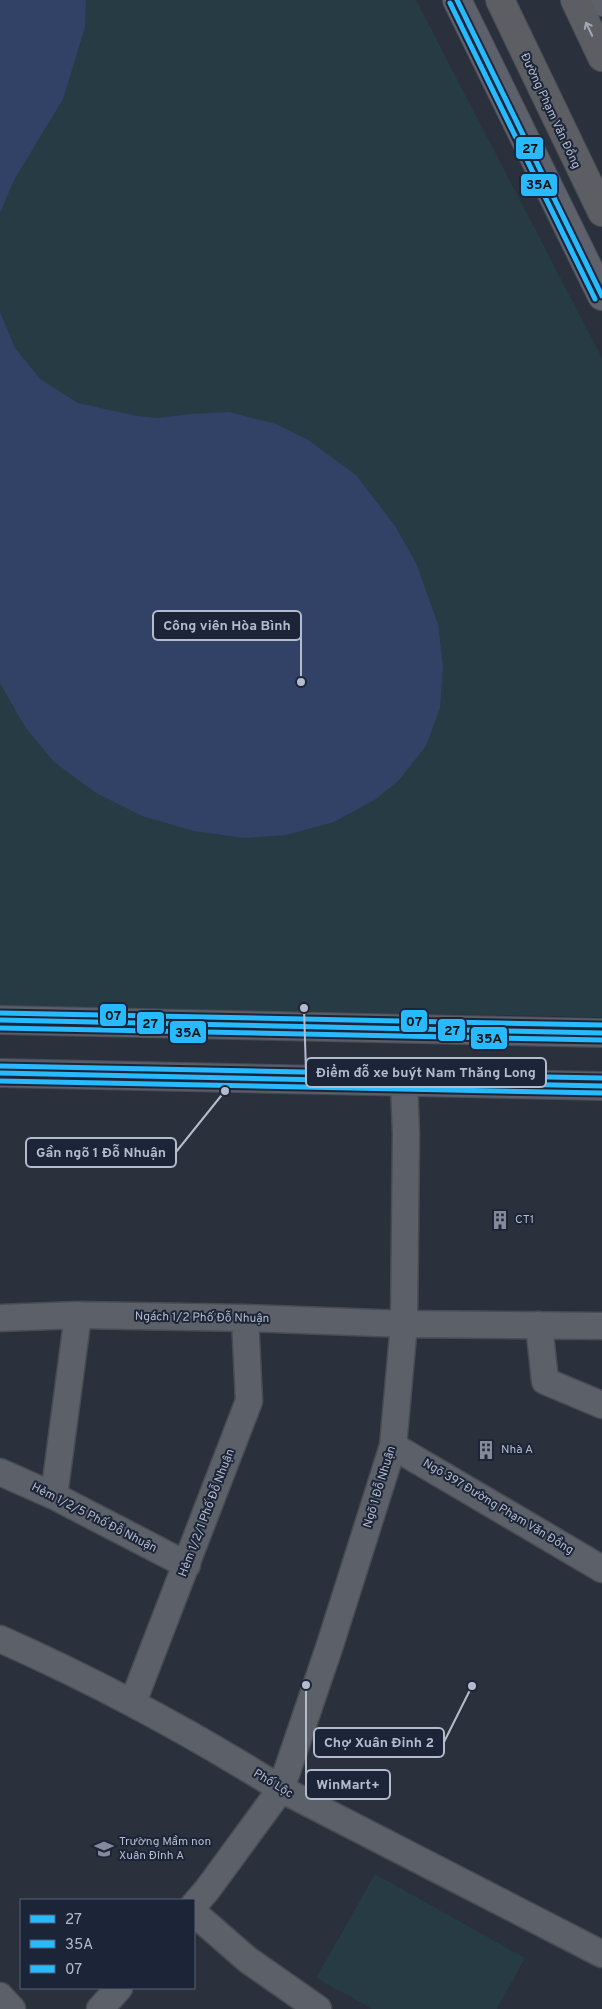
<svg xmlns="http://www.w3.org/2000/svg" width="602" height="2009" font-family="Overpass,sans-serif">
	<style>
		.green { fill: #263b43 }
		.water { fill: #324266 }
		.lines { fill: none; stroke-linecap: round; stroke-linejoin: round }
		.street-casing { stroke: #474b54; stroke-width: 29 }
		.secondary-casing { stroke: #474b54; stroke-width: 30 }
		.primary-casing { stroke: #484d58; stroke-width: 30 }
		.highway-casing { stroke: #474c57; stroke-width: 30 }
		.street { stroke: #5c6069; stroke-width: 26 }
		.secondary { stroke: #5a5d67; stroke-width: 28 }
		.primary { stroke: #5e616b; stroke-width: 28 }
		.highway { stroke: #5c5e63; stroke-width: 28 }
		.bus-1-casing { stroke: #1c2538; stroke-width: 9 }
		.bus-2-casing { stroke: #1c2538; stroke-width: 9 }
		.bus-3-casing { stroke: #1c2538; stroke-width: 9 }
		.bus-1 { stroke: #27baff; stroke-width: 5 }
		.bus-2 { stroke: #27baff; stroke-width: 5 }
		.bus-3 { stroke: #27baff; stroke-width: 5 }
		.oneway { stroke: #a2a8b8 }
		.labels { text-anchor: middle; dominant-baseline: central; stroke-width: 4; stroke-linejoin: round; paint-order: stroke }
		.street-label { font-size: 12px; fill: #b4bbcd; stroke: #1c2538 }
		.poi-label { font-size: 12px; fill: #b4bbcd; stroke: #1c2538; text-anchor: start }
		.leader { fill: none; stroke: #b4bbcd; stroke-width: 2 }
		.callout-dot { fill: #b4bbcd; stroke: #1c2538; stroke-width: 2 }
		.callout { fill: #1c2538; stroke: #b4bbcd; stroke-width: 2 }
		.callout-label { font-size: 14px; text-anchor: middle; font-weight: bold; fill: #b4bbcd }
		.line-badge { stroke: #1c2538; stroke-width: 2 }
		.pale-badge-label { font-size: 14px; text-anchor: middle; font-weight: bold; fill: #111 }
	</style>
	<rect width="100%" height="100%" fill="#2a303c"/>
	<path class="green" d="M0,0H416L602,358V1017L0,1006Z
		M375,1874L525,1958L497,2009H372L316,1978Z"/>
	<path class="water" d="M0,0H86L85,27L63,99L14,180L0,213Z
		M0,312L15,348L40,379L78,403L137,416L158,418L190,414L229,412L276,424L308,440L356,475L395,526L416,563L438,624L443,667L440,708L426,746L399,780L376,799L334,822L286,835L244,838L194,831L142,816L96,793L54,762L25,727L0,683Z"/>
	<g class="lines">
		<g class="street-casing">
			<path id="street" d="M0,1318L78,1315L245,1318L404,1324L602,1326
				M539,1325L545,1381L602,1405
				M393,1446L602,1569
				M0,1472L54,1496L187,1565
				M54,1496L78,1315
				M0,1639C97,1682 190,1732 281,1789L602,1954
				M133,1702L249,1401L245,1318
				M194,1905L207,1890L281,1789L330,1645L393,1446L404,1324L406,1134L404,1082
				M194,1913L248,1960L318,2009
				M0,1996L12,2009
				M100,2009L119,1988"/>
		</g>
		<g class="secondary-casing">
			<path id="secondary" d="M0,1020L602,1033
				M0,1073L602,1086"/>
		</g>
		<g class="primary-casing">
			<path id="primary" d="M457,0L602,296
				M601,0L602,2"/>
		</g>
		<g class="highway-casing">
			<path id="highway" d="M500,0L602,212
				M575,0L602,57"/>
		</g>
		<use href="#street" class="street"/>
		<use href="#secondary" class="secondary"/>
		<use href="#primary" class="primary"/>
		<use href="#highway" class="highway"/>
		<g class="bus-1-casing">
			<path id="bus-1" d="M457,0L602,296
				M0,1020L602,1033
				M0,1073L602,1086"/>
		</g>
		<g class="bus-2-casing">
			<path id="bus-2" d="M450,3L595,299
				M0,1028L602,1040
				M0,1081L602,1093"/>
		</g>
		<g class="bus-3-casing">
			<path id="bus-3" d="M0,1013L602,1025
				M0,1066L602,1078"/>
		</g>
		<use href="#bus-1" class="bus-1"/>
		<use href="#bus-2" class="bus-2"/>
		<use href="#bus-3" class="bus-3"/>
	</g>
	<defs><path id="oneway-shaft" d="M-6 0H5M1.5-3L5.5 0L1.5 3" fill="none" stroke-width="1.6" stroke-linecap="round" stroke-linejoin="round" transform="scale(1.25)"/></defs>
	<use class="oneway" href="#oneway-shaft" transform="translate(589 29) rotate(-115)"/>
	<defs>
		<g id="building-bare" transform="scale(1.5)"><path d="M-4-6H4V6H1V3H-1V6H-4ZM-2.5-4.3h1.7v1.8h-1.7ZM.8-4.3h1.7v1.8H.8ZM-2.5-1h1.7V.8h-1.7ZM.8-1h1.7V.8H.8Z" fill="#848a9a" stroke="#1c2538" stroke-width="2.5" paint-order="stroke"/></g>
		<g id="school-bare" transform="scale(1.5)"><path d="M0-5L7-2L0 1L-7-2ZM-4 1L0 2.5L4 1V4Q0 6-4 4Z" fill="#848a9a" stroke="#1c2538" stroke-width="2.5" paint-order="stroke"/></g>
	</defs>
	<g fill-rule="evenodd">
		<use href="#building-bare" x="500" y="1220"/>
		<use href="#building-bare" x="486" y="1450"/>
		<use href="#school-bare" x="104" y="1849"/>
	</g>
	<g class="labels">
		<g class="street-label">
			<text transform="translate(550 111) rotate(65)">Đường Phạm Văn Đồng</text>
			<text transform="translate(202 1318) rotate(1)">Ngách 1/2 Phố Đỗ Nhuận</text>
			<text transform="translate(380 1487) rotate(-73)">Ngõ 1 Đỗ Nhuận</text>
			<text transform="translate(498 1507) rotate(31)">Ngõ 397 Đường Phạm Văn Đồng</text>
			<text transform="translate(207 1513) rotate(-69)">Hẻm 1/2/1 Phố Đỗ Nhuận</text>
			<text transform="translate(94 1518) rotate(27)">Hẻm 1/2/5 Phố Đỗ Nhuận</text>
			<text transform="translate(273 1784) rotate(31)">Phố Lộc</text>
		</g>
		<g class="poi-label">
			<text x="515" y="1220">CT1</text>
			<text x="501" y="1450">Nhà A</text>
			<text x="119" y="1842">Trường Mầm non<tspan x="119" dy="14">Xuân Đỉnh A</tspan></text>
		</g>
	</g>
	<path class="leader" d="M301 682L301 625M304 1008L306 1072M225 1091L176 1152M472 1686L444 1742M306 1685L306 1784"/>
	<g class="callout-dot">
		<circle cx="301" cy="682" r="5"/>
		<circle cx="304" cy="1008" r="5"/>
		<circle cx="225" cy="1091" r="5"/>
		<circle cx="472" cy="1686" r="5"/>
		<circle cx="306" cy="1685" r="5"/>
	</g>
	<g class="callout">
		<rect x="153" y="611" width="148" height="29" rx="5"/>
		<rect x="306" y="1058" width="240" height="29" rx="5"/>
		<rect x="26" y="1138" width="150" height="29" rx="5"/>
		<rect x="314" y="1728" width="130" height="29" rx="5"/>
		<rect x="306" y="1770" width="84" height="29" rx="5"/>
	</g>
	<g class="callout-label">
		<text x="227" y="630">Công viên Hòa Bình</text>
		<text x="426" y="1077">Điểm đỗ xe buýt Nam Thăng Long</text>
		<text x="101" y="1157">Gần ngõ 1 Đỗ Nhuận</text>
		<text x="379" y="1747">Chợ Xuân Đỉnh 2</text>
		<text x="348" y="1789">WinMart+</text>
	</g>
	<g class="line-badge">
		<rect x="515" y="136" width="29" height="24" rx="5" fill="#27baff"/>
		<rect x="520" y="173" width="38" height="24" rx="5" fill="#27baff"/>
		<rect x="99" y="1003" width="28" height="24" rx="5" fill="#27baff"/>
		<rect x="400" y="1009" width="28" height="24" rx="5" fill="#27baff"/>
		<rect x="136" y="1011" width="29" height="24" rx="5" fill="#27baff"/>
		<rect x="437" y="1018" width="29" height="24" rx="5" fill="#27baff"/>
		<rect x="169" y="1020" width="38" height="24" rx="5" fill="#27baff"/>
		<rect x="470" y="1026" width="38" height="24" rx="5" fill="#27baff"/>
	</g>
	<g class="pale-badge-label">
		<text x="530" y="153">27</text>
		<text x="539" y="189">35A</text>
		<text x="113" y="1020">07</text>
		<text x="414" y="1026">07</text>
		<text x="150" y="1028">27</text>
		<text x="452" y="1035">27</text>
		<text x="188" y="1037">35A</text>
		<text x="489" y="1043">35A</text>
	</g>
	<rect x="20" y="1899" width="175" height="90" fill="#1c2538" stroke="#596174"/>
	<rect x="30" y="1915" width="25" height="8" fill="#27baff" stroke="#596174"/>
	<text x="65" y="1924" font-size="15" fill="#b4bbcd">27</text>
	<rect x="30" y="1940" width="25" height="8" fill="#27baff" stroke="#596174"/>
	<text x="65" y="1949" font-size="15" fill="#b4bbcd">35A</text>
	<rect x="30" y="1965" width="25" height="8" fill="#27baff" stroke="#596174"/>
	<text x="65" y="1974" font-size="15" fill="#b4bbcd">07</text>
</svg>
